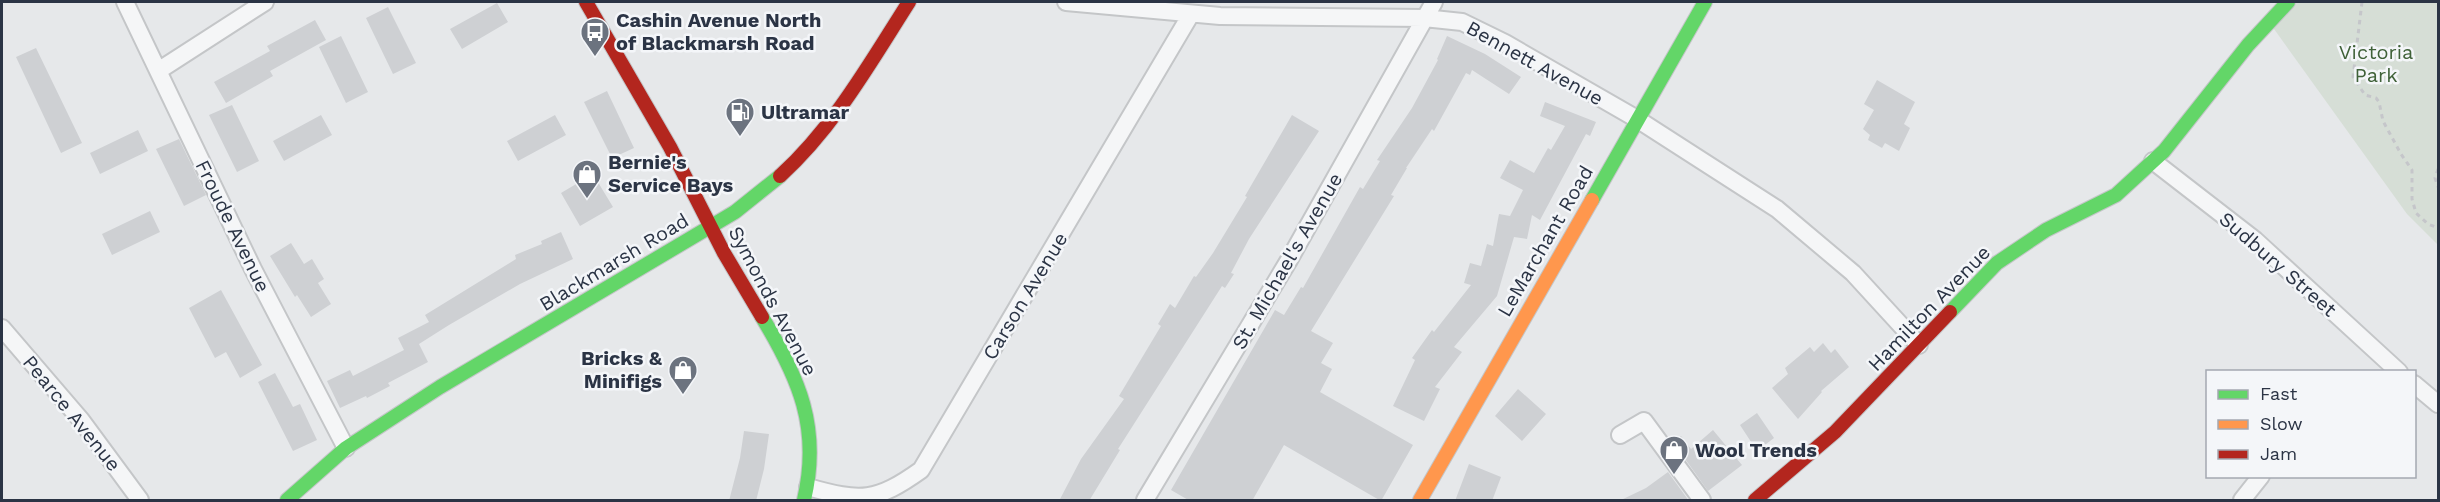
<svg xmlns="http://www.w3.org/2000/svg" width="2440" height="502" font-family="'Work Sans',sans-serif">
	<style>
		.green { fill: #d6ded6 }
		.building { fill: #ced0d3 }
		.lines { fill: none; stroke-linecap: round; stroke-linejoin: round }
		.street-casing { stroke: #c4c6c8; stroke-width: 20 }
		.fast-casing { stroke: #c4c6c8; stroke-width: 16 }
		.slow-casing { stroke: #c4c6c8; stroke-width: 16 }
		.jam-casing { stroke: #c4c6c8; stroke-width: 16 }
		.path { stroke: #c5c6ca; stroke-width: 3; stroke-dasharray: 4.5 4.5; stroke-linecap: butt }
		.street { stroke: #f5f6f7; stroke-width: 16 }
		.fast { stroke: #63d668; stroke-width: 14 }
		.slow { stroke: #ff974d; stroke-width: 14 }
		.jam { stroke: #b3261e; stroke-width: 14 }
		.labels { text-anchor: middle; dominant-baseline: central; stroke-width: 5; stroke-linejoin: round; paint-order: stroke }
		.poi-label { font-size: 20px; font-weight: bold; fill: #2b3445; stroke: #f4f6f9; text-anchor: start }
		.park-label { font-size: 20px; fill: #3f6138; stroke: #f4f6f9 }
		.street-label { font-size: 20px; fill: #2b3445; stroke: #f4f6f9 }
	</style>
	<rect width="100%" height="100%" fill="#e6e8ea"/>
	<path class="green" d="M2288,2H2438V245L2407,214L2269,22Z"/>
	<path class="building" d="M497,3L508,22L462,49L450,29Z
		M388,7L416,63L393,74L366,18Z
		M315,20L326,40L270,71L273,76L226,103L214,82L270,51L267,46Z
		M341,36L368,92L346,103L319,47Z
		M1447,36L1485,54L1521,77L1509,94L1472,70L1470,75L1466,73L1434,131L1432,129L1406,168H1407L1391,195L1394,196L1311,331L1333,343L1321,363L1332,369L1320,392L1413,445L1381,501L1284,445L1252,501H1190L1171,490L1275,310L1284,315L1301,287L1303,288L1360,187L1363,189L1380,161L1377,160L1412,108L1438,60L1437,59Z
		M36,48L82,143L61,153L16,57Z
		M1877,80L1915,102L1904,124L1910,128L1899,151L1885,143L1882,148L1868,140L1870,135L1863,129L1874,110L1864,104Z
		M607,91L634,148L612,158L584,102Z
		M1545,102L1596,122L1590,136L1586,134L1540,220L1532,215L1527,239L1514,237L1497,296L1454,347L1462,352L1435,387L1440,389L1424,421L1393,406L1415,360L1412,358L1432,330L1434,332L1471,285L1464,283L1470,263L1481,266L1487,244L1493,246L1499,214L1510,216L1523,190L1500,178L1510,160L1534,173L1548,148L1551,150L1565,126L1540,116Z
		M232,105L259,161L237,172L209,115Z
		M321,115L332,135L284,161L273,141Z
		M555,115L566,135L518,161L507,141Z
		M1292,115L1319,131L1249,239L1231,273L1234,274L1225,288L1222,286L1118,449L1120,450L1089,501H1059L1081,459L1124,399L1119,396L1161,326L1158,324L1170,304L1175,308L1194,276L1196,277L1213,253L1247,197L1245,196Z
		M138,130L148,151L100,174L90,153Z
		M179,139L206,195L184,206L156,149Z
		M593,174L613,207L580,226L561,193Z
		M150,211L160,232L112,255L102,234Z
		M561,232L573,259L520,284L449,325L419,344L428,362L388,383L390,386L367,398L366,396L340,408L327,381L350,370L353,376L404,350L398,338L429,322L425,315L516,259L515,255L542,244L541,241Z
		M291,243L304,264L312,259L324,279L318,283L331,304L311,317L297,295L295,297L270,256Z
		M221,290L262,365L240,378L226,352L215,358L189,308Z
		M1823,343L1831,353L1835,349L1849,367L1821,391L1822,392L1798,419L1772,388L1788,374L1785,368L1810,347L1814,352Z
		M275,373L293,407L300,404L317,440L293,451L258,382Z
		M1518,389L1546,414L1522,441L1495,416Z
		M1757,413L1774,438L1757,451L1740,425Z
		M1713,430L1742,465L1708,491L1673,442L1681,436L1691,449Z
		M744,431L769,434L764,469L756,501H729L740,458Z
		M1469,464L1501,477L1492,501H1455Z
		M1668,472L1689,501H1619L1646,488Z"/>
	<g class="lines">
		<g class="street-casing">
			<path id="street" d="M125,2L253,269L346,448
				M1066,2L1220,16L1424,18L1462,22L1505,43L1637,119L1777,209L1853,273L1919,345
				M158,71L265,2
				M2153,161L2255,240L2399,372
				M2,328L81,420L140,500
				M2414,384L2438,404
				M1620,435L1644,421L1702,500
				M808,487C861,502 876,502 921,470L1191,14
				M1145,500L1289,260L1434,2
				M2242,500L2261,476"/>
		</g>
		<g class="fast-casing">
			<path id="fast" d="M1592,200L1705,2
				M1950,312L1997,263L2046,230L2116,195L2164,151L2248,45L2288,2
				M762,317C799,378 821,428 804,500
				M287,500L346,448L440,387L735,212L780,176"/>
		</g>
		<g class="slow-casing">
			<path id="slow" d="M1420,500L1592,200"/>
		</g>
		<g class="jam-casing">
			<path id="jam" d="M586,2L670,147L724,253L762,317
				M780,176C834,127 870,63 909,2
				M1755,500L1835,432L1950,312"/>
		</g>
		<path class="path" d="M2362,2L2353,77L2365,95L2376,98L2379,102L2383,121L2401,154L2412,170V199L2416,213L2428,224L2438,228
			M2438,169L2435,178L2438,187"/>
		<use href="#street" class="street"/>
		<use href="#fast" class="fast"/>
		<use href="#slow" class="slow"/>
		<use href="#jam" class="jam"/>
	</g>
	<defs>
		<g id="bus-pin" transform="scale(1.5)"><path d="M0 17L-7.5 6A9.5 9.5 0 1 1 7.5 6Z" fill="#6c737f" stroke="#f4f6f9"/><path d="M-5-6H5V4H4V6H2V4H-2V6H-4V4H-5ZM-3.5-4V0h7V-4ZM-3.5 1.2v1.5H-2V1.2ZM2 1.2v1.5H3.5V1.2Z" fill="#fff"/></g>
		<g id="fuel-pin" transform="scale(1.5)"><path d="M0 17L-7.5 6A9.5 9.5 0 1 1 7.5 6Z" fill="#6c737f" stroke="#f4f6f9"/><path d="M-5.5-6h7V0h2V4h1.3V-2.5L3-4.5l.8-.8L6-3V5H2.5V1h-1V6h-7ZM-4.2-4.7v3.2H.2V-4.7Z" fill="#fff"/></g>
		<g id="shop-pin" transform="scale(1.5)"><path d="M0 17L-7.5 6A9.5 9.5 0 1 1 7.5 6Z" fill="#6c737f" stroke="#f4f6f9"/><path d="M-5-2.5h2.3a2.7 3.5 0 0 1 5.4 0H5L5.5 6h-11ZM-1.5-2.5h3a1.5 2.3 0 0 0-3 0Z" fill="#fff"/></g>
	</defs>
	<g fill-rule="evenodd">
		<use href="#bus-pin" x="595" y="32"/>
		<use href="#fuel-pin" x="740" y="112"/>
		<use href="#shop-pin" x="587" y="174"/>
		<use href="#shop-pin" x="683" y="370"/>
		<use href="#shop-pin" x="1674" y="450"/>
	</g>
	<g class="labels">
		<g class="poi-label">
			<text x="616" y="20">Cashin Avenue North<tspan x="616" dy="23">of Blackmarsh Road</tspan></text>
			<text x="761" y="112">Ultramar</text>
			<text x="608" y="162">Bernie's<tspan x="608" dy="23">Service Bays</tspan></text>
			<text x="662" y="358" text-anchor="end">Bricks &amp;<tspan x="662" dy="23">Minifigs</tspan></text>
			<text x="1695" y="450">Wool Trends</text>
		</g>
		<g class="park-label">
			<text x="2376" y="52">Victoria<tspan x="2376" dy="23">Park</tspan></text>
		</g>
		<g class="street-label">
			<text transform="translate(1535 63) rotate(29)">Bennett Avenue</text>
			<text transform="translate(233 226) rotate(64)">Froude Avenue</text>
			<text transform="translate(1545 241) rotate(-60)">LeMarchant Road</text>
			<text transform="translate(1287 261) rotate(-60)">St. Michael's Avenue</text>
			<text transform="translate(614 262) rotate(-31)">Blackmarsh Road</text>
			<text transform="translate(2278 264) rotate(41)">Sudbury Street</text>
			<text transform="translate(1025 296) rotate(-59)">Carson Avenue</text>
			<text transform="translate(773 301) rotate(62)">Symonds Avenue</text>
			<text transform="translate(1929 308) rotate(-46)">Hamilton Avenue</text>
			<text transform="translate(72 413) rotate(51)">Pearce Avenue</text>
		</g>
	</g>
	<rect width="2440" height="502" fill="none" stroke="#2b3445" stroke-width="6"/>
	<rect x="2206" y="370" width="210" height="108" fill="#f4f6f9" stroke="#a4a8b1" stroke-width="1.5"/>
	<rect x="2218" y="390" width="30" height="9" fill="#63d668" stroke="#a4a8b1" stroke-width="1.5"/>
	<text x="2260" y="400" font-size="18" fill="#2b3445">Fast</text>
	<rect x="2218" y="420" width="30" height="9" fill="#ff974d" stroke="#a4a8b1" stroke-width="1.5"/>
	<text x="2260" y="430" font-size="18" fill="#2b3445">Slow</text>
	<rect x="2218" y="450" width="30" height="9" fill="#b3261e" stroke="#a4a8b1" stroke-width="1.5"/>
	<text x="2260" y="460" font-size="18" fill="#2b3445">Jam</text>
</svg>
